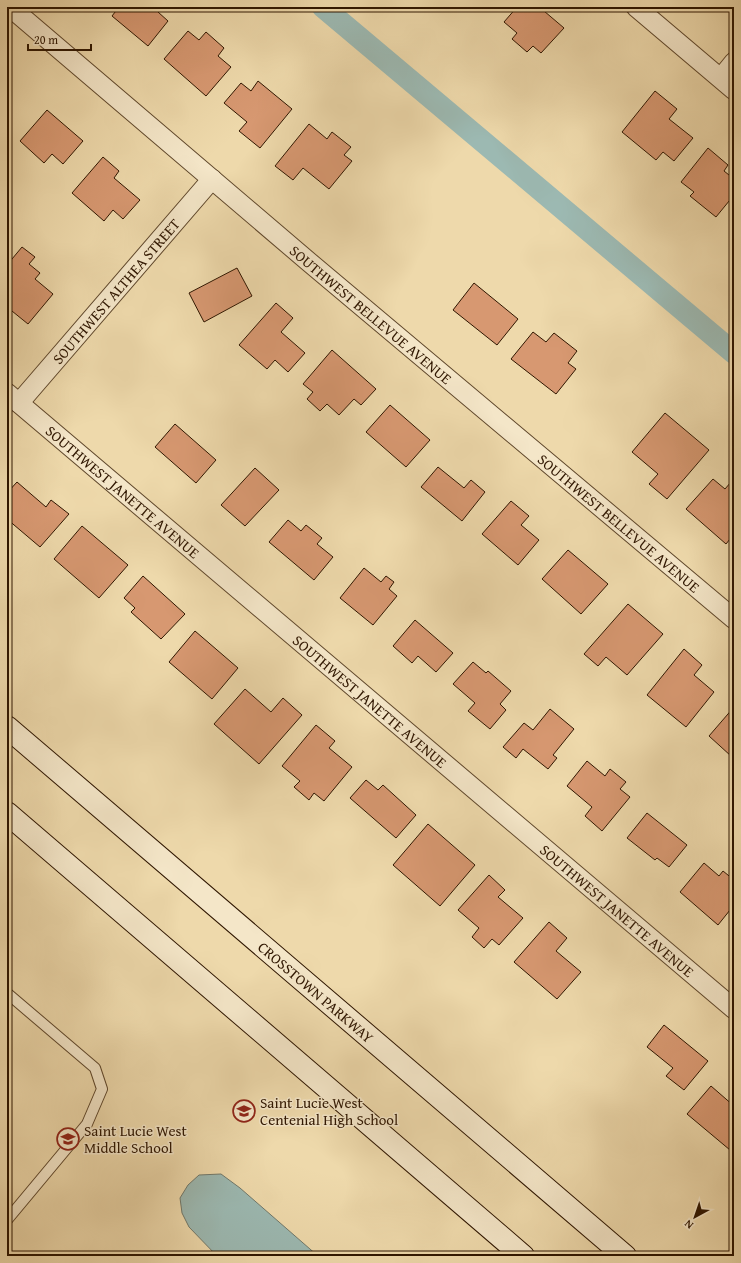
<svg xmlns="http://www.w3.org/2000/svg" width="741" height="1263" font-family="'Gentium Book Plus',serif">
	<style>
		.water { fill: #9cb9b2; stroke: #70786b }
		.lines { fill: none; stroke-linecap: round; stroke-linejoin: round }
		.canal { stroke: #9cb9b2; stroke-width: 22 }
		.building { fill: #d79871; stroke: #2f1600 }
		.lane-casing { stroke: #5f472b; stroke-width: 12 }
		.street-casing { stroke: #5f472b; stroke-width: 21 }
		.secondary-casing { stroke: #2f1600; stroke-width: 24 }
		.lane { stroke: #f4e6c8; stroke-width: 10 }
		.street { stroke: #f4e6c8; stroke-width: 19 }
		.secondary { stroke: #f4e6c8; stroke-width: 22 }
		.labels { text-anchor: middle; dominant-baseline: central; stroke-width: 3; stroke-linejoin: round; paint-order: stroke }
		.street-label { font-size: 15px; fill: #2f1600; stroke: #f4e6c8 }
		.poi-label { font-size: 15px; fill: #2f1600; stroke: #f4e6c8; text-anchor: start }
	</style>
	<rect width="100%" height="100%" fill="#eed9ab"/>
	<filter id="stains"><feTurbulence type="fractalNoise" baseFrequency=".005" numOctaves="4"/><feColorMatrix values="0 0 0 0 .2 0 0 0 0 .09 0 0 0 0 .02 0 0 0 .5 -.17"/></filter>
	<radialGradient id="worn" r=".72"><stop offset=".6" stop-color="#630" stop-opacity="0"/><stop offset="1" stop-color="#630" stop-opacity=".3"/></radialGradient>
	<path class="water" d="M221,1174L240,1188L318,1256H217L189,1227L182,1213L180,1198L188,1185L199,1175Z"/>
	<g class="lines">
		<path class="canal" d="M323,7L734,353"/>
	</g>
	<path class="building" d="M119,7H162L158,12L168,21L148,46L112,16Z
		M517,7H547L544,11L564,28L541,53L533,46L527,52L512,39L517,33L504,22Z
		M188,31L199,40L206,32L224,48L218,56L231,67L206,96L164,59Z
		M258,81L292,109L260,148L239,131L247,122L224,103L241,83L251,91Z
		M655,91L677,109L669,119L693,138L674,161L663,152L656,160L622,132Z
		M47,110L83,141L63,164L52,154L44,163L20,141Z
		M309,124L327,139L332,132L351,147L344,155L352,161L329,189L303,168L293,180L275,166Z
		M708,148L728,165L724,171L734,179V195L716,217L690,196L694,192L681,182Z
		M103,157L119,171L114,178L140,200L123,219L113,210L104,221L72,193Z
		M22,247L35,257L29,264L40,273L35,279L53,294L28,324L7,307V265Z
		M237,268L252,296L204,322L189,293Z
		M474,283L518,319L497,345L453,310Z
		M276,303L293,318L281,332L305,353L288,372L275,360L267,369L239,345Z
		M533,332L546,342L554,333L577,351L568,363L576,369L556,394L511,359Z
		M332,350L376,389L361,405L354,399L339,415L327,404L320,411L307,399L313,392L303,384Z
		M390,405L430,440L406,467L366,432Z
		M665,413L709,450L667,499L649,484L658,474L632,452Z
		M175,424L216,460L196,483L155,447Z
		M438,467L464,488L471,480L485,492L462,521L421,487Z
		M255,468L279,490L245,526L221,505Z
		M713,479L725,489L731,482L734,485V534L726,544L686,509Z
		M17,482L46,507L51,500L69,514L40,547L7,519V493Z
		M511,501L529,516L521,525L539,540L518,565L482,534Z
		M288,520L301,531L306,525L322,538L317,544L333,557L314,580L269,542Z
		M82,526L128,565L99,598L54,559Z
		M568,550L608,584L581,614L542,579Z
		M364,568L381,582L386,576L394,582L389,589L397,596L373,625L340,598Z
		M143,576L185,614L161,639L131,612L135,608L124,598Z
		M628,604L663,634L627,675L606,657L598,666L584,654Z
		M415,620L453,653L436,672L418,656L412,663L393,646Z
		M195,631L238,668L212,699L169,662Z
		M684,649L702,665L694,675L714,692L686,727L647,695Z
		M473,662L486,673L488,671L511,691L500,704L506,710L490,729L468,711L475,703L453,684Z
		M245,689L271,712L283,698L302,715L259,764L214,724Z
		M734,707V752L731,756L709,736Z
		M550,709L574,729L553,755L557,758L548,769L523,749L516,758L503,747L524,723L533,730Z
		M316,725L335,741L329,748L352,767L324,801L314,793L309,800L294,787L300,781L282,766Z
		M587,761L605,776L610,769L626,782L620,789L630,797L602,831L585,816L592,807L567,786Z
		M366,780L378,790L383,785L416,815L396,838L350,798Z
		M647,813L687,845L669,867L657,858L655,860L627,838Z
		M428,824L475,865L440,906L393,865Z
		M704,863L719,876L723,871L734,880V905L718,925L680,892Z
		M489,875L505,890L498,897L523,918L499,945L492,939L484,948L472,937L479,928L458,910Z
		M549,922L567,938L556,951L581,972L557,999L514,962Z
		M664,1025L708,1061L684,1090L666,1076L673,1068L647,1047Z
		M711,1086L734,1106V1146L730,1150L687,1114Z"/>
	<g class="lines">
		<g class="lane-casing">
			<path id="lane" d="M7,993L95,1068L102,1089L87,1124L7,1220"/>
		</g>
		<g class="street-casing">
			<g id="street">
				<path id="s1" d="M10,7L309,262L734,619"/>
				<path d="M636,7L734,90"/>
				<path d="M721,78L734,62"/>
				<path id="s2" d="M7,393L734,1009"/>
				<path id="s3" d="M19,403L212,179"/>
			</g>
		</g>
		<g class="secondary-casing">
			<g id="secondary">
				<path id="s4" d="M7,727L625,1256"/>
				<path d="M7,813L523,1256"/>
			</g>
		</g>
		<use href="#lane" class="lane"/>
		<use href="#street" class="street"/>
		<use href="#secondary" class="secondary"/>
	</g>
	<defs>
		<g id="school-ring" transform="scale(1.15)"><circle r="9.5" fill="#f4e6c8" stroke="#8f2418" stroke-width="1.5"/><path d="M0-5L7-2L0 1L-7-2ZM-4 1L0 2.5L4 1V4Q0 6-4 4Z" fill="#8f2418"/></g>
	</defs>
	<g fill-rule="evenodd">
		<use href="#school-ring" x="244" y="1111"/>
		<use href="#school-ring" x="68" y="1139"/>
	</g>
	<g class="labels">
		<g class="street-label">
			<text stroke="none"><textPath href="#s3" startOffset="148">SOUTHWEST ALTHEA STREET</textPath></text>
			<text stroke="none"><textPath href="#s1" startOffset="474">SOUTHWEST BELLEVUE AVENUE</textPath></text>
			<text stroke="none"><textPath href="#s2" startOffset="152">SOUTHWEST JANETTE AVENUE</textPath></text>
			<text stroke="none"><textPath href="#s1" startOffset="798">SOUTHWEST BELLEVUE AVENUE</textPath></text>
			<text stroke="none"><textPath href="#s2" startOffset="476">SOUTHWEST JANETTE AVENUE</textPath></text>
			<text stroke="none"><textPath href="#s2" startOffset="800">SOUTHWEST JANETTE AVENUE</textPath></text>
			<text stroke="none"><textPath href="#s4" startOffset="407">CROSSTOWN PARKWAY</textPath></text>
		</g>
		<g class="poi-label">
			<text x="260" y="1102">Saint Lucie West<tspan x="260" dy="17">Centenial High School</tspan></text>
			<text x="84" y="1130">Saint Lucie West<tspan x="84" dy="17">Middle School</tspan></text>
		</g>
	</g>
	<rect width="741" height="1263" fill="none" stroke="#eed9ab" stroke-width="24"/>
	<rect x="8" y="8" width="725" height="1247" fill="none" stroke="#2f1600" stroke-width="2"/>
	<rect x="12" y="12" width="717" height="1239" fill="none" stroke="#2f1600"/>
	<g transform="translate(695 1217) rotate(220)" stroke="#f4e6c8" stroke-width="3" paint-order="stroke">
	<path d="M0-3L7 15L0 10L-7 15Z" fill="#2f1600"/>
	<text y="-6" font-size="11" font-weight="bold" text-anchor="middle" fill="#2f1600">N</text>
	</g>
	<path d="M28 44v6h63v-6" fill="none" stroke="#2f1600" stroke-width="2"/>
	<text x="34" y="44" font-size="12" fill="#2f1600" stroke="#f4e6c8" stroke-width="3" paint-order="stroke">20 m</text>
	<rect width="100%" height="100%" filter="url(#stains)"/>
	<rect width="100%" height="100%" fill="url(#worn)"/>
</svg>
